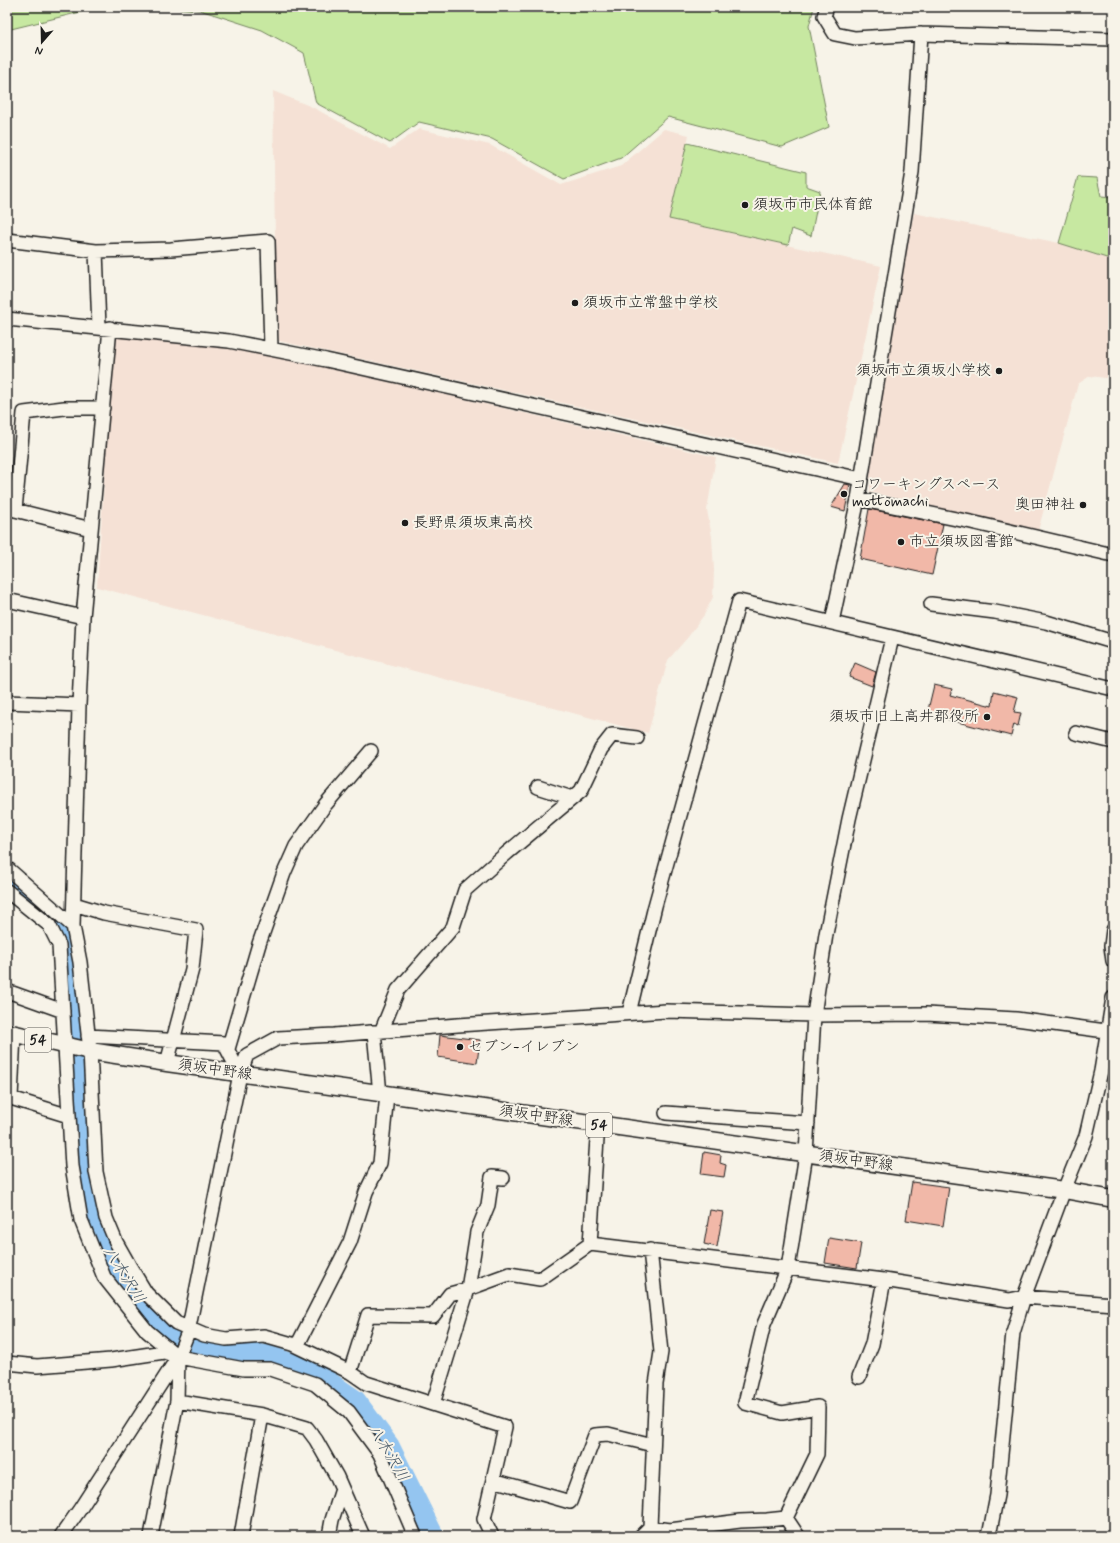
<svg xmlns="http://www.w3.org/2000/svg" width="1120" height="1543" font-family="Mynerve,'Klee One',sans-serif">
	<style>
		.built { fill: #f5e1d5 }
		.green { fill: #c7e8a1; stroke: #72825e }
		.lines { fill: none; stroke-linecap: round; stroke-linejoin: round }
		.river { stroke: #94c5f0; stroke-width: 24 }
		.building { fill: #f1b8a8; stroke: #1c1c1c }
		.minor-casing { stroke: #1c1c1c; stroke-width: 16 }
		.major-casing { stroke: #1c1c1c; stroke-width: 19 }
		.minor { stroke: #f7f3e8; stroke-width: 13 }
		.major { stroke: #f7f3e8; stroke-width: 16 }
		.poi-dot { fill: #1c1c1c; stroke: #f7f3e8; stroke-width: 1.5 }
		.labels { text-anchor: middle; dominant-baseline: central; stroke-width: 4; stroke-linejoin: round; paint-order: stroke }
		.shield { fill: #f7f3e8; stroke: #5e5c59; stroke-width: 1 }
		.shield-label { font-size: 14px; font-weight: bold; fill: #1c1c1c }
		.poi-label { font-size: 15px; fill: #1c1c1c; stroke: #f7f3e8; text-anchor: start }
		.street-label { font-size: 15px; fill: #1c1c1c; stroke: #f7f3e8 }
		.water-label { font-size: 16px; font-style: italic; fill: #465766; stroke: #f7f3e8 }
	</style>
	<rect width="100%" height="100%" fill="#f7f3e8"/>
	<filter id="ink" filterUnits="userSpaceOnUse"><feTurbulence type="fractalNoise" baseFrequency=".025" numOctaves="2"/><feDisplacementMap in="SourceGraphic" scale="8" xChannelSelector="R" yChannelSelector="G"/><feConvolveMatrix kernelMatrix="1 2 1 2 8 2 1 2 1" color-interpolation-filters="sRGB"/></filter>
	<g filter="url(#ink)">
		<path class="built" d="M273,91L312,107L390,149L419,129L490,145L561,185L621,166L664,129L689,135L669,219L881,266L838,463L279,341L275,242Z
			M914,213L1059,243L1113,260V379L1090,376L1078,384L1038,531L870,492V455L901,275Z
			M114,334L268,354L716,457L707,510L712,537L714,570L713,597L704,615L688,637L668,660L648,733L97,587Z"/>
		<path class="green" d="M7,7H101L7,30Z
			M158,7H814L809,26L829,127L782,147L668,117L621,158L564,179L492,139L419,122L390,143L316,103L304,53L262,30L200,10Z
			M687,143L806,172V186L820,191L811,236L792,229L788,245L669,219Z
			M1078,177L1097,178L1101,196L1113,197V260L1059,243Z"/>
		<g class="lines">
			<path class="river" d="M7,879L61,929L70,961L83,1158L88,1198L97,1229L111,1259L138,1301L165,1330L203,1346L266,1357L312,1372L354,1401L388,1447L432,1536"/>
		</g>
		<path class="building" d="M845,484L850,485L845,511L831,507Z
			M869,509L943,524L932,575L860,559Z
			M855,663L876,672L872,686L849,677Z
			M934,685L952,689L950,695L992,706L994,691L1018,697L1014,712L1021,713L1018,726L1014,724L1011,736L927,714Z
			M440,1035L480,1040L477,1063L438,1057Z
			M704,1152L721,1155L720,1163L726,1165L724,1177L701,1174Z
			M912,1182L949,1187L943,1226L906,1220Z
			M710,1210L723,1212L717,1247L704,1244Z
			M829,1238L861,1243L857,1268L825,1263Z"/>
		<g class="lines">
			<g class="minor-casing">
				<path id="minor" d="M827,7L824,16L835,34L855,38L921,34L1113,39
					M7,240L96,251L171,249L268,241L271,349
					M96,251L99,327
					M7,319L229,341L326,360L861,479
					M110,328L83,617L79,705L73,926L80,962L90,1051L96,1172L106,1218L116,1242L129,1265L146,1293L176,1323L204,1335L226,1339L264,1336L292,1344L350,1372L366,1383L505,1427L484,1519L492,1536
					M858,499L971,522L1113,555
					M7,508L91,529
					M15,510L24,413L64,408H103
					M7,600L83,617
					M931,604L995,612L1046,622L1113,642
					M832,622L858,499L912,172L921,34
					M7,702L79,705
					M1076,733L1113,742
					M538,787L572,798
					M7,868L73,926
					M7,891L49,925L59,945L72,1166L81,1220L104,1277L147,1331L178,1357
					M74,904L104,913L196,930L192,969L167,1063
					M1113,930L1111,946L1113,961
					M7,991L63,1011
					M629,1013L655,906L739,601L1113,689
					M374,1032L380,1094
					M381,1032L398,990L453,927L465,890L507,853L581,791L601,749L612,735L637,738
					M14,1034L11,1098L69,1116
					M88,1036L224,1043L240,1074
					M228,1049L259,944L284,873L296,846L325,805L371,751
					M666,1113L808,1123
					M590,1244L598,1124
					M650,1250L661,1352L656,1384L650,1527
					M297,1346L350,1242L366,1192L380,1163L387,1095
					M7,1363L37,1366L111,1360L164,1352L178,1357L244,1369H270L315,1384L349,1412L380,1454L415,1536
					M350,1372L368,1315L433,1316L450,1294L468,1289L477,1232L488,1205L492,1177L503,1178
					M859,1377L872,1344L884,1280
					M177,1401L262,1415L307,1428L316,1440L337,1477L363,1536
					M433,1404L468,1289L509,1274L540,1279L590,1244L884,1280L1009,1300L1024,1297L1113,1304
					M493,1480L570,1502L595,1435L608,1434L653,1445
					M786,1518L817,1454L818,1407L782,1413L745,1403L764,1324L788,1268L806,1154L814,1015L826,934L849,819L892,638
					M61,1536L80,1509L178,1357
					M151,1536L177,1401L178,1357L188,1332L240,1074L247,1055L278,1038L334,1035L458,1025L666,1011L814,1015L926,1014L1016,1019L1113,1032
					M241,1536L262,1415
					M329,1536L332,1520L342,1489
					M641,1536L650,1527L670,1530L740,1521L767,1520L786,1518L798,1536
					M989,1536L997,1495L1013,1333L1024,1297L1064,1190L1086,1136L1101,1071L1113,998"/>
			</g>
			<g class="major-casing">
				<path id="major" d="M7,1032L90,1051L167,1063L1064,1190L1113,1199"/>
			</g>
			<use href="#minor" class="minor"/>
			<use href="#major" class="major"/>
		</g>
	</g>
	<g class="poi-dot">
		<circle cx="745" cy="205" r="4"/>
		<circle cx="575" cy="303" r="4"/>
		<circle cx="999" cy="371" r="4"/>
		<circle cx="844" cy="494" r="4"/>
		<circle cx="1083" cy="505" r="4"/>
		<circle cx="405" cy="523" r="4"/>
		<circle cx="901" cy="542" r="4"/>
		<circle cx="987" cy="717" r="4"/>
		<circle cx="460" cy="1047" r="4"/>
	</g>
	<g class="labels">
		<g class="shield">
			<rect x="25" y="1028" width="26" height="24" rx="3"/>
			<rect x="586" y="1113" width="26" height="24" rx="3"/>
		</g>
		<g class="shield-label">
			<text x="38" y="1040">54</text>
			<text x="599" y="1125">54</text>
		</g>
		<g class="poi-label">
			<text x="753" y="205">須坂市市民体育館</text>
			<text x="583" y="303">須坂市立常盤中学校</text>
			<text x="991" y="371" text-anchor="end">須坂市立須坂小学校</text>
			<text x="852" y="485">コワーキングスペース<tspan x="852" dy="17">mottomachi</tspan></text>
			<text x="1075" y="505" text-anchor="end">奥田神社</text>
			<text x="413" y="523">長野県須坂東高校</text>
			<text x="909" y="542">市立須坂図書館</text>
			<text x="979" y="717" text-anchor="end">須坂市旧上高井郡役所</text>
			<text x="468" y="1047">セブン-イレブン</text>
		</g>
		<g class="street-label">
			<text transform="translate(215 1070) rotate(8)">須坂中野線</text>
			<text transform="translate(536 1116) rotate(8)">須坂中野線</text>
			<text transform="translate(856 1161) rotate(8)">須坂中野線</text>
		</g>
		<g class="water-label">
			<text transform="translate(124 1275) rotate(58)">八木沢川</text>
			<text transform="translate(388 1453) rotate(59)">八木沢川</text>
		</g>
	</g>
	<rect width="1120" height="1543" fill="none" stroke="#f7f3e8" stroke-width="24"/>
	<rect x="12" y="12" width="1096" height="1519" fill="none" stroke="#1c1c1c" stroke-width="1.5" filter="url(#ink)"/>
	<g transform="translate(42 42) rotate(200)" stroke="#f7f3e8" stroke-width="3" paint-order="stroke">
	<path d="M0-3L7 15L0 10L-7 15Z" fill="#1c1c1c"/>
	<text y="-6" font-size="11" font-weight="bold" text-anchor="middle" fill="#1c1c1c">N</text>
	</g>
</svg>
